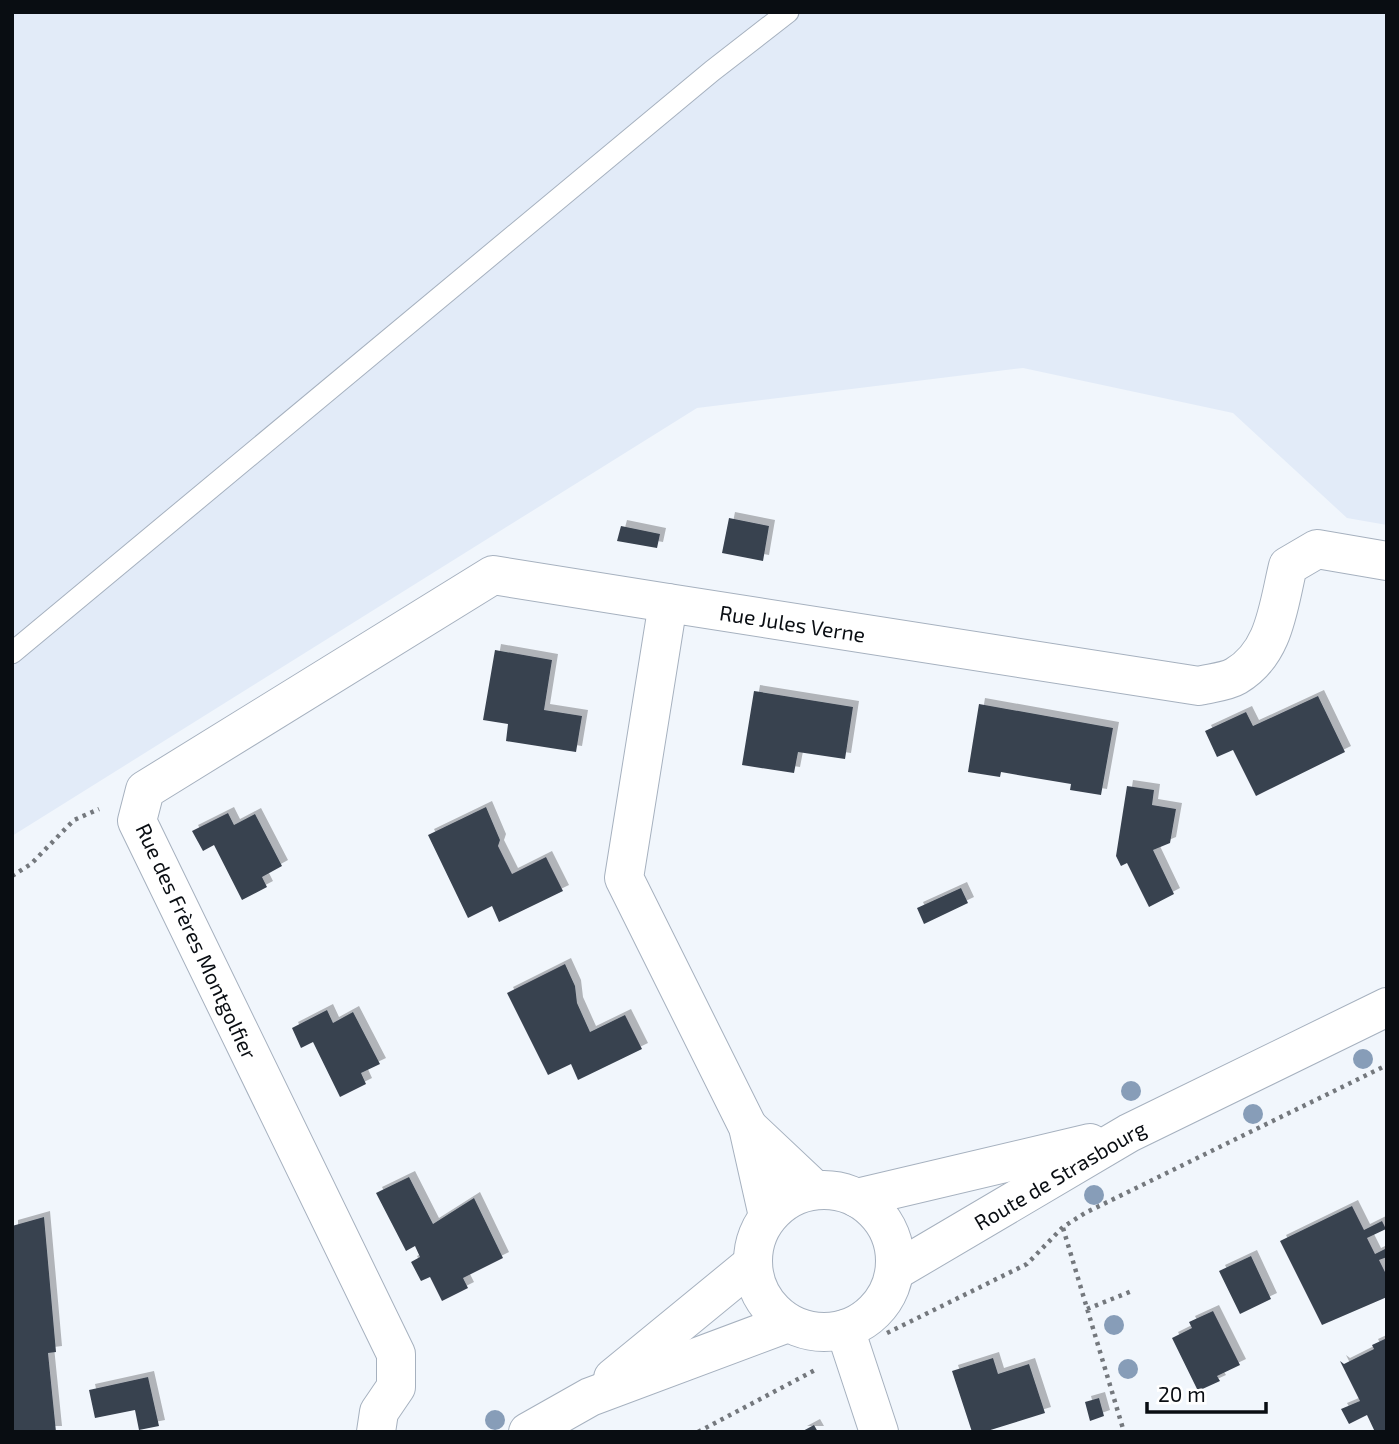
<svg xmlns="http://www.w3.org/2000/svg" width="1399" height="1444" font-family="'Exo 2',sans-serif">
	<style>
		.built { fill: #e2ebf8 }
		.building { fill: #39424f; filter: url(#shadow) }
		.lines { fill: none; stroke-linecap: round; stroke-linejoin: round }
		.service-casing { stroke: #a6b1bf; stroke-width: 23 }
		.minor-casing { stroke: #a6b1bf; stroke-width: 40 }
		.secondary-casing { stroke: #a6b1bf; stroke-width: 40 }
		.path { stroke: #74787d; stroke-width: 4.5; stroke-dasharray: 3.5 5; stroke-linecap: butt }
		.service { stroke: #fff; stroke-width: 21 }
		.minor { stroke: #fff; stroke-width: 38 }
		.secondary { stroke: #fff; stroke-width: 38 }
		.tree { fill: #879db8 }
		.labels { text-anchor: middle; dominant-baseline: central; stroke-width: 7; stroke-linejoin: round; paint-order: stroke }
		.street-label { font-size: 21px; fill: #090d12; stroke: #fff }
	</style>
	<defs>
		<filter id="shadow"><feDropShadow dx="6" dy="-6" stdDeviation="0" flood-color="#0004"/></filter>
	</defs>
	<rect width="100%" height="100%" fill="#f1f6fc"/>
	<path class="built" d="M12,12H1387V525L1347,518L1233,413L1023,368L697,408L12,836Z"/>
	<path class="building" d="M729,518L769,526L763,561L722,553Z
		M621,526L660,534L657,548L617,541Z
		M495,650L552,660L544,710L582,716L576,752L506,741L508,724L483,720Z
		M754,691L853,707L845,759L798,752L794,773L742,765Z
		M1318,696L1345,752L1256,796L1233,750L1217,757L1205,731L1246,712L1253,726Z
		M979,704L1113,728L1101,795L1070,790L1071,784L1035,778L1001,772L1000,777L968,772Z
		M1127,786L1154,790L1152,805L1176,809L1170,843L1153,850L1174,894L1149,907L1127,863L1121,866L1116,856Z
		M486,807L500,840L498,846L512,874L546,857L563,891L499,922L492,906L468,918L428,835Z
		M228,813L234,825L255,814L282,866L262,877L267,887L242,900L214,845L203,851L192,831Z
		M961,888L968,903L924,924L917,908Z
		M565,964L575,986L577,1003L590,1032L625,1015L642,1049L578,1080L571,1064L548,1075L507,993Z
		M327,1010L333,1023L353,1012L380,1064L361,1073L366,1084L340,1097L313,1042L301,1048L292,1028Z
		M409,1177L433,1224L474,1198L503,1258L463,1278L468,1288L442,1301L430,1277L421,1281L411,1262L420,1257L415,1246L406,1251L376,1193Z
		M1352,1206L1364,1230L1382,1221L1386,1229L1367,1238L1375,1254L1387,1248V1257L1379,1260L1387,1276V1297L1322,1325L1280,1241Z
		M44,1217L56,1352L48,1353L56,1432H12V1226Z
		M1251,1256L1271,1299L1240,1314L1219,1271Z
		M1213,1311L1240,1365L1217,1376L1220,1381L1198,1391L1172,1338L1192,1328L1189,1322Z
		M1387,1338V1432H1375L1367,1415L1349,1424L1341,1409L1360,1401L1340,1361L1344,1364L1374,1349L1372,1345Z
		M993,1358L998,1374L1029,1364L1045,1413L984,1432H972L952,1371Z
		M148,1377L159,1426L139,1430L135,1410L95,1418L89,1390Z
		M1099,1398L1104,1416L1090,1421L1085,1402Z
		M814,1425L818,1432H801Z"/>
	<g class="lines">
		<g class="service-casing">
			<path id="service" d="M12,653L712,71L788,12"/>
		</g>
		<g class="minor-casing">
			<g id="minor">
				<path d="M748,1127L815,1190"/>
				<path id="s1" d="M768,1216L748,1127L624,878L668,603L1199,686C1210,683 1226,682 1236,676C1275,653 1278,607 1288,566L1317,549L1387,561"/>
				<path d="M845,1329L879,1432"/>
				<path d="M376,1432L379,1412L396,1387V1354L137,821L145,790L493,575L668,603"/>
			</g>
		</g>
		<g class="secondary-casing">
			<g id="secondary">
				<circle cx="824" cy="1261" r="71"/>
				<path d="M857,1198L1090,1143"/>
				<path id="s2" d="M895,1271L1129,1133L1387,1007"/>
				<path d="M613,1378L752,1264"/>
				<path d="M528,1432L590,1397L788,1323"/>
			</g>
		</g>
		<path class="path" d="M12,876L31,864L74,820L99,809
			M1063,1228L1124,1432
			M1087,1309L1132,1291
			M887,1333L1027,1264L1063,1227L1085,1213L1387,1065
			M698,1432L817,1369"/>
		<use href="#service" class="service"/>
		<use href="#minor" class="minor"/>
		<use href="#secondary" class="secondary"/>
	</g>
	<g class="tree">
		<circle cx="1363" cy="1059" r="10"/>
		<circle cx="1131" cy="1091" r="10"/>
		<circle cx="1253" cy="1114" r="10"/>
		<circle cx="1094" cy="1195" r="10"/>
		<circle cx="1114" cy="1325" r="10"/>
		<circle cx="1128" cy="1369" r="10"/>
		<circle cx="495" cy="1420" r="10"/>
	</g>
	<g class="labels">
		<g class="street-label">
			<text stroke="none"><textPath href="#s1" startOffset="774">Rue Jules Verne</textPath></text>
			<text transform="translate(197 941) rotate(65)">Rue des Frères Montgolfier</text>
			<text stroke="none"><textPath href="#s2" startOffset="191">Route de Strasbourg</textPath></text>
		</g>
	</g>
	<rect width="1399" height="1444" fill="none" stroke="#090d12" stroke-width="28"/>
	<path d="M1147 1402v10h119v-10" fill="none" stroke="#090d12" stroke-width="3.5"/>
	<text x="1158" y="1402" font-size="21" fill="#090d12" stroke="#ffffff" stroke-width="5" paint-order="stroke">20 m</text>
</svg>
